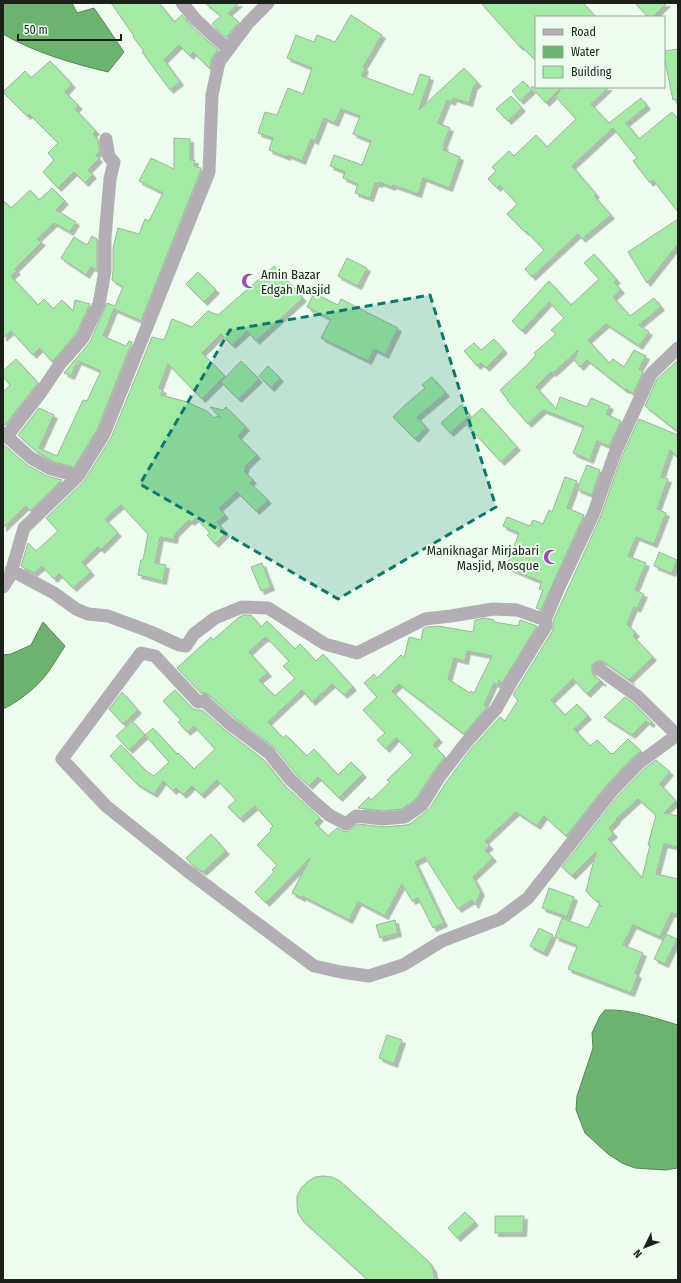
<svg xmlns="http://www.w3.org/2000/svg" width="681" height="1283" font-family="'Fira Sans Condensed',sans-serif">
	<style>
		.water { fill: #6db36f; stroke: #548756 }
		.building { fill: #a3eba4; stroke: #a2b1a1; fill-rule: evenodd; filter: url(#shadow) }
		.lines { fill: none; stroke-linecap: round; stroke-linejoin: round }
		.street { stroke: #b3adb5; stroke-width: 13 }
		.marked { fill: #0f766e; fill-opacity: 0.2; stroke: #0f766e; stroke-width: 3; stroke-dasharray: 8 5; stroke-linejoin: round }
		.labels { text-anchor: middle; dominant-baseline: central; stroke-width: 4; stroke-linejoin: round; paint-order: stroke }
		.poi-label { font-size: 13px; fill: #1b201b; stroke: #edfded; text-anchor: start }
	</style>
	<defs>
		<filter id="shadow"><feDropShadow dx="3.5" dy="3.5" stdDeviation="0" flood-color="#0004"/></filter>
	</defs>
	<rect width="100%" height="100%" fill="#edfded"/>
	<path class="water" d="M3,3H72L77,13L94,8L124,52L108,72C71,63 36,53 3,34Z
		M43,622L65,646C61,652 57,659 53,665C43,682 21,701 3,709V655L11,654L31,645Z
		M605,1010C630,1009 654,1018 678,1025V1168L665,1170L635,1168L622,1163L608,1154L585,1133L576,1110L577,1096L593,1048L592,1033L600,1016Z"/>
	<path class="building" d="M111,3H159L174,22L182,15L191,26L218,50L212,58L210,67L209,68L193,52L190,56L179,45L164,60L180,82L170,90L142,52L144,51L133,37L134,36Z
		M205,3H239L228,13L239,22L227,36V38L212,24L221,16Z
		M481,3H583L596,17H536V61L521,46L520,47Z
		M635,3H667L653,17H648Z
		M351,15L382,35L363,67L365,68L362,76L413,95L420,74L430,77L419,110L464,68L478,83L474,86L469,103L453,98L452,102L447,100L438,123L450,128L443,146H445L443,150L460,157L449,188L423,178L418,194L393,185L392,187L379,182V184L375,183L370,198L355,193L358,184L343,178L345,172L330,166L334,155L362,165L371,141L353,134L360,116L341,109L335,123L324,118L315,141L311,139L302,161L288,155L287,157L269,150L273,138L258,133L265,112L277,115L288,88L303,94L312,68L287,58L296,35L314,42L317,35L335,42Z
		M678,49V99L673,100L664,56V51Z
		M50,61L72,84L65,92L79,106L75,109L96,131L93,134L98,140L100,151L96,155L99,159L88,170L93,175L85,183L74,172L58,188L43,172L54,160L48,153L58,143L29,114L27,116L3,92L25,71L31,78Z
		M523,81L532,90L520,101L512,91Z
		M531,87H562L546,103Z
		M564,87H609L591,104L609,123L641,98L647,106L626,123L639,139L672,112L678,119V212L653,180L650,183L633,161L637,158L613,128L572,166L596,194L594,196L611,215L582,239L578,234L532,277L525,269L544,250L526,231L525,232L507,214L517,204L500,185L497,188L488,179L496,171L492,167L509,151L514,156L536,135L547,147L576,119L555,96Z
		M511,96L522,108L508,121L496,109Z
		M174,138L190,139V160H195L194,166L201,168V170L141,321L114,309L103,336L126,346L129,341L132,342L97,430L74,467L54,462L36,451L18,435L39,408L54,415L39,448L57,456L83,400L87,401L101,371L78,361L71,376L64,373L90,342L107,303L115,306L123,287L112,280L113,271V248L118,228L139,234L145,219L149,221L163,193L139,181L151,158L174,169Z
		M52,188L65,201L56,210L76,222L70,232L54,223L37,239L42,242L15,269L17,271L11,276L38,305L44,299L53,309L62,300L73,311L75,300L90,304L76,334L52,362L40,348L33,355L11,331L3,338V200L11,208L30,190L39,200Z
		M678,219V244L647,283L628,252Z
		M92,236L97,239V270L91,267L86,275L61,258L74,237L87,245Z
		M594,254L617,280L614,282L621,290L613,297L630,316L654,298L661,307L639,325L649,332L639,346L606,324L588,340L609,363L613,359L624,367L634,350L646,356L639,369L643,372L633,394L626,389L625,390L587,360L580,367L574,360L578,350L553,373L551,372L536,387L556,409L560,397L587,407L591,398L610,406L606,414L621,421L609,446L597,441L590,460L573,453L584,426L543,410L528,424L507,400H508L500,390L526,366L536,355L534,353L556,334L551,330L564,318L549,302L522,331L512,321L549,281L571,305L599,279L584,263Z
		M347,258L367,268L358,286L338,276Z
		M274,266L303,298L256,341L247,331L232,345L221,334L202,353L225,376L202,399L168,364L159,388L163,390L161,395L187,402L207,411L214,418L217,416L221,418L210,407L223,410L226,407L246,427L238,436L257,455L245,467L246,468L244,471L253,480L250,483L268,500L256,511L237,492L219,508L225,515L217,522L226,533L215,544L207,535L210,533L196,518L191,522L189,520L175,534L174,540L160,537L155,563L166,565L163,581L138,575L141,560H143L148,534L121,505L105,519L118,533L101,550L98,547L82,562L91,572L73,588L59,574L54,579L42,566L34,573L21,566L28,543L36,551L58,531L46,518L84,481L111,438L152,337L164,340L172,319L192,327L208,311L218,315Z
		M198,272L216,290L204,302L186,284Z
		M314,293L338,305L341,299L398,328L385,355L374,349L368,361L321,338L331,319L307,307Z
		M494,339L504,350L486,368L481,363L477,366L464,351L474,343L481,350Z
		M16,359L38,383L5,425H3V392L10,385L3,377V371Z
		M678,360V432L645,406L657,379Z
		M241,361L259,379L238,399L221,382Z
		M268,366L280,378L271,388L259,376Z
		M432,377L446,393L417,417L426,427L415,439L393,417L405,405L425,388L422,385Z
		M461,405L470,415L450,433L441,423Z
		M482,408L517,447L501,462L465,423Z
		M639,419L678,435V458L670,450L661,477L668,479L657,509L666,513L654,544L636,537L628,556L646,563L635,590L644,594L637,609L634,607L627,624L636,633L633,636L653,657L629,680L632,682L604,662L600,661L596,662L592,665V672L594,676L603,682L602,683L600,681L587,694L573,679L551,700L565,715L577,704L588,716L574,729L590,746L597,740L611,754L612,753L613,754L628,739L641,751L633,757L606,786L566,836L544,816L537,826L516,812L485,841L490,846L485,850L493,858L473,877L481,892L475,905L472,900L458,909L425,857L415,862L444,923L433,928L418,898L412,901L402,884L385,916L358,902L349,920L302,896V898L292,893L310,858L266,903L255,892L274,872L272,870L277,865L257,845L271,831L270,829L273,826L255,806L240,819L228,807L236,800L217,780L201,795L192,786L183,795L176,788L173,791L163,781L154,794L137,784L110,756L121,745L146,771L154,776L169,762L145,735L153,728L177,754L178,753L194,769L215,749L194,726L187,732L178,722L181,720L163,701L175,690L192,708L196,710H202L225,730L263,759L284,785L320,818L315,823L328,836L337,828L343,831L347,832L358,824L384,827L406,825L410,824L429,809L447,781L471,749L500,717L505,721L518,700L513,695L553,630V621L600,518L622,456Z
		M3,444L27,465L47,476L62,480L30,511L26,506L3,528Z
		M587,465L600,470L592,495L577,489Z
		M565,477L577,481L567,508L584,515L541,610L536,608L543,590L539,589L542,582L506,567L519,533L503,526L507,517L530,526L533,520L543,524L549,510L552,512Z
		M659,552L677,560L672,573L654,566Z
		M262,563L271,587L261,591L251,567Z
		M243,615H251L261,627L267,621L295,649L300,644L316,661L323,654L353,687L344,695L332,684L312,702L302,690L268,722L283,738L286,735L307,756L314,749L338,775L351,762L363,774L339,798L318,777L309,786L296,774L274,747L235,718L209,695L206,693H201L177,668L211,637L213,640L238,618ZM266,637L289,661L283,666L295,678L275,696L259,680L268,673L249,652L264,638L265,639Z
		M485,618L494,620V622L518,626L520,620L537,626L502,683L499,680L497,685L494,683L484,705L487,707L464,734L399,684L392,691L439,739L433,745L445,757L433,772L416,799L402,809L383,811L358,808L369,797L371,800L390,782L387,780L413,755L396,738L386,749L377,740L385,733L363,710L377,697L364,683L374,674L377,678L401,655L404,658L409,637L421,640L423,629L427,627L438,626L473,632L475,620ZM467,651L492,656L474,693L471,691L470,693L448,679L454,658L465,661Z
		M122,692L138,710L123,724L109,709Z
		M625,697L632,702L652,722L650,724L646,721L632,735L604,717Z
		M132,721L145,735L129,750L116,736Z
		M656,760L670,772L660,784L676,801L664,813L678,816V847L664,844L656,874L678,879V915L671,913L660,937L633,925L623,945L643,953L635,973L638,975L631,993L568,969L577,947L576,945L555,937L562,918L588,928L599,905L602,907L599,904L600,902L596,901L586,891L596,852L572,876L562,867L618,796L644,769ZM638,799L656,815L648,845H650L642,878L608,839L614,834L609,828L617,820L616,819Z
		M211,834L226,851L203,872L192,865L186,858Z
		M549,888L574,897L567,917L542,908Z
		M395,920L398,933L380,938L376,925Z
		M539,928L553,935L544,953L530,946Z
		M666,934L677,939L665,964L654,959Z
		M387,1035L402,1040L394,1064L379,1058Z
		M323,1176L332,1177L340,1181L428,1261L433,1269L435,1280H368L303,1221L298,1213L297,1205V1196L301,1188L307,1182L315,1177Z
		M465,1212L475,1222L457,1238L448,1228Z
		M495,1216H524L523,1233H495Z"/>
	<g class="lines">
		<path class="street" d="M182,3L196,20L228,49
			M678,348L651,374L615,453L593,515L560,585L545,620L546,626L512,681L496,709L465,744L440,776L422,805L405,817L383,819L356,816L346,824L329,815L314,802L290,779L269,753L230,724L204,701L198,702L155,656L141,653L62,759L106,806L186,870L314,966L341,972L369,976L403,965L442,941L500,919L528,898L612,791L639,763L677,735H678
			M3,433L31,458L51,469L78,476
			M7,436L39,395L60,364L83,338L99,304L105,271V237L110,179L114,162L109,157L106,139
			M11,570L54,593L76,609L88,614L108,616L151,632L179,645L186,646L194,634L215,618L242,607L268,608L325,644L357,653L425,619L451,616L493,609L517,610L545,620
			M3,587L10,576L24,528L78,476L104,434L209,172L212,95L219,62L248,23L268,3
			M599,669L637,696L677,735"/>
	</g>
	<path class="marked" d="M430,295L496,507L338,599L140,484L230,330Z"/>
	<defs>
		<g id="mosque-bare" transform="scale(1.2)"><path d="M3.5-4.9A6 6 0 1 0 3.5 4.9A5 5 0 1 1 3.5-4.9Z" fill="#9f4ab8" stroke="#edfded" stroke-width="2.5" paint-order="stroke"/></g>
	</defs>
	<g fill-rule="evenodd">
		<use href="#mosque-bare" x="249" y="281"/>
		<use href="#mosque-bare" x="551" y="557"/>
	</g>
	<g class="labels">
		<g class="poi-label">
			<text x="261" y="274">Amin Bazar<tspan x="261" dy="15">Edgah Masjid</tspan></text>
			<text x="539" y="550" text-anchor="end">Maniknagar Mirjabari<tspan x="539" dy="15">Masjid, Mosque</tspan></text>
		</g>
	</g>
	<rect width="681" height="1283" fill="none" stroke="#1b201b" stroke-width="8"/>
	<rect x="535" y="16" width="130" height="72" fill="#edfded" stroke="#99a599"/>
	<rect x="543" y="29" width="20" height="6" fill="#b3adb5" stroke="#99a599"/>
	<text x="571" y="36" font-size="12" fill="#1b201b">Road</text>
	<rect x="543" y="46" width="20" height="12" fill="#6db36f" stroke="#99a599"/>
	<text x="571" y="56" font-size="12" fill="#1b201b">Water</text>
	<rect x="543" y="66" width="20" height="12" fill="#a3eba4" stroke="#99a599"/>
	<text x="571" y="76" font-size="12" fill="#1b201b">Building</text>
	<g transform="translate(645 1247) rotate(227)" stroke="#edfded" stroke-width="3" paint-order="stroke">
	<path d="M0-3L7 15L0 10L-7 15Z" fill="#1b201b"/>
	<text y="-6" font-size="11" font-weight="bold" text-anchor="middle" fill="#1b201b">N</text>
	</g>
	<path d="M18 34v6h103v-6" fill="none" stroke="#1b201b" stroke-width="2"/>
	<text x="24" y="34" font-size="12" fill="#1b201b" stroke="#edfded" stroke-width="3" paint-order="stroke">50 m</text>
</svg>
